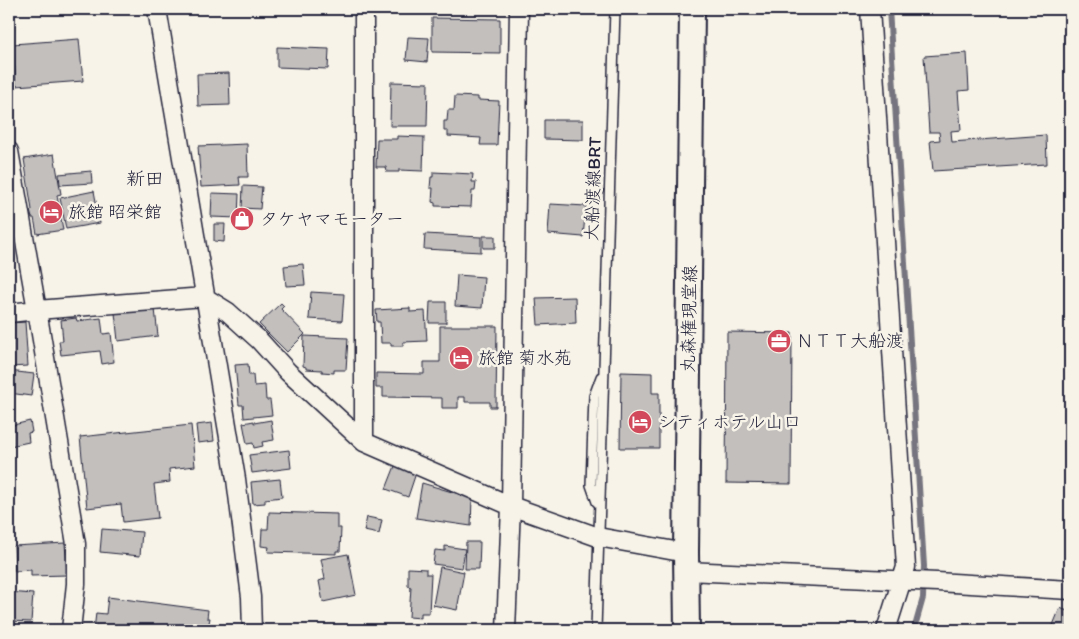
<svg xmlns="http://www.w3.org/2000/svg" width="1079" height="639" font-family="Itim,'Klee One',sans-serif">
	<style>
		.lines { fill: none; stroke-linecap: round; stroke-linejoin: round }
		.stream { stroke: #76747f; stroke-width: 6 }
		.building { fill: #c2bfbd; stroke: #22223b }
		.service-casing { stroke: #22223b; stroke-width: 12 }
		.minor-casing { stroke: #22223b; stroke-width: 21 }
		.secondary-casing { stroke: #22223b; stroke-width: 28 }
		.service { stroke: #f7f3e8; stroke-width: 9 }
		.minor { stroke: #f7f3e8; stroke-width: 18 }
		.secondary { stroke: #f7f3e8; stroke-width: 24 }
		.labels { text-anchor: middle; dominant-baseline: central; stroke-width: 5; stroke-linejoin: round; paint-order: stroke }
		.street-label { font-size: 18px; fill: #22223b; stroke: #f7f3e8 }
		.poi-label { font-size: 18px; fill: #22223b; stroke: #f7f3e8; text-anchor: start }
		.neighbourhood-label { font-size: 19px; fill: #22223b; stroke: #f7f3e8 }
	</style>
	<rect width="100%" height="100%" fill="#f7f3e8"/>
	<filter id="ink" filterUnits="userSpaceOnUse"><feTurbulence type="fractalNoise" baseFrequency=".02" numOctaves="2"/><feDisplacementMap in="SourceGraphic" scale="10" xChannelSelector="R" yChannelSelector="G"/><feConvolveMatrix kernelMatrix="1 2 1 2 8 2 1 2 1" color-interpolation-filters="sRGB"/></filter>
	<g filter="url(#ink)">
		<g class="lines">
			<path class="stream" d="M889,9L924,566L923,598L914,630"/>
		</g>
		<path class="building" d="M432,18L500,19V53L432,52Z
			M408,37L429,38L427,62L406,60Z
			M79,39L83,81L16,86L13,44Z
			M277,47L329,49L328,69L277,67Z
			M967,53L969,90L958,91L961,130L951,131L952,142L1046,135L1047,164L933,171L930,141L940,140L939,132H929L924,56Z
			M229,73L230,105L198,106L197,74Z
			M391,82L428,83L427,126H390Z
			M455,96L478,97V100L499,101L497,145H480L481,138L448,136V131H444V121H447L448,110H454Z
			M544,120H583V140L544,139Z
			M397,136L424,137L423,171L399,170V172H387L386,167H376L377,139H397Z
			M247,144L248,177H239L240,185L201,187L198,146Z
			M54,154L61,194L57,195L63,230L37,234L34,218H32L30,211L32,210L24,159Z
			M91,171L92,183L60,185L59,174Z
			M433,172L473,174L472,182H476L475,191H472L471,207L435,206V203L432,202L433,188H430L431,177H433Z
			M243,186L262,187L260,209L242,208Z
			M94,191L100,223L66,229L60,198Z
			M212,193L239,194L238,218L211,217Z
			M550,204L586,206L583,237L548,234Z
			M214,224H225L224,242L214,241Z
			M425,234L481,237V252L424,249Z
			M483,236H495V248H483Z
			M303,264L305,285L286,286L284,266Z
			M457,275L484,277L482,308L455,306Z
			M311,292L344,294L342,321L309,319Z
			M575,297L576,323L538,325L536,298Z
			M430,302H446V323H429Z
			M281,303L284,306L281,309L305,334L287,352L259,324Z
			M410,308V312L425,311L427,341L403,342V346H391V343H381L380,322H377L376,310Z
			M155,309L158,336L118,341L115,313Z
			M76,318L77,321L101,318L103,334L111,333L114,362L102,364L100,351L61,355L59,341H63L61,320Z
			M25,322L28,366L9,367V323Z
			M440,326H497L496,407H490V402H465V397H458V408H442V398L383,397V388H376V373L424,374V362H440Z
			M727,332L792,333L791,484L726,483Z
			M304,336L348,338L346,370H334V373L322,372V370L306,369V367L303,366Z
			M248,364L249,375H253L254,386L265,385L266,400H270L272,415L244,418L243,405H239L235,365Z
			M9,371L34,374L31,396L9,393Z
			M621,372L652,373V393H659V448H620Z
			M271,420L274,440L262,442L263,446L254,448L253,443L247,444L243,423L254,421V423Z
			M30,421L32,432L28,433L29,442L10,446L9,426Z
			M212,423L214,441L198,443L196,425Z
			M191,425L195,466L169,469L170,482L154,484L158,518L123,522L121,504L87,508L80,437Z
			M289,450L291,468L252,473L249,455Z
			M395,466L416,473L408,497L386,489Z
			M280,479L282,497L265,499V503L253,504L251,482Z
			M422,483L472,498L471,526L416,518Z
			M269,512L337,514V528H341L340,551H336V554L268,552L269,547L261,546L262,529H268Z
			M367,517L382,520L379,534L364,531Z
			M102,529L142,532L140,556L100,552Z
			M466,542H480L479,569H465Z
			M65,543L67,575L31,576V570L15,571L14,546Z
			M445,546L465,549L462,568L433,564L435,550L445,551Z
			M348,554L356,595L323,602L319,581L325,579L321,559Z
			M440,567L464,572L457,610L433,605Z
			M408,568L426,569V574H431L429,613H421V618L409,617L411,587L408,586Z
			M9,592L33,594L31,622L9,621Z
			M108,597L208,610L207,618H210L208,628H206V630H171L156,628V630H94L96,613L106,614Z
			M1060,608L1070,612V630H1051Z"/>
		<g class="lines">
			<g class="service-casing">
				<path id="service" d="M597,502L591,485L594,396L601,377
					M596,630L615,9"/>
			</g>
			<g class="minor-casing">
				<path id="minor" d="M157,9L236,479L251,597L252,630
					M870,9L906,567L886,630
					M9,151L37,310L76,544V584L71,630
					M9,313L37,310L204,297L228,312L259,340L288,372L364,442L511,506L598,537L686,553
					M364,442V9
					M686,571L937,582L1070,590
					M506,630L511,506L519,9"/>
			</g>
			<g class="secondary-casing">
				<path id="secondary" d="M687,630L686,553L692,9"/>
			</g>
			<use href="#service" class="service"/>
			<use href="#minor" class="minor"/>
			<use href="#secondary" class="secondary"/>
		</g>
	</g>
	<defs>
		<g id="hotel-disc" transform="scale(1.25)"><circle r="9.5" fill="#d1495b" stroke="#f7f3e8"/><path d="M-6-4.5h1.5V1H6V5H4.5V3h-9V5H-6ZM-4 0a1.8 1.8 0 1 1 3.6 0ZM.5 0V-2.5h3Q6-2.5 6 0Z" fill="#fff"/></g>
		<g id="shop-disc" transform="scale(1.25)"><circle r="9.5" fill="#d1495b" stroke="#f7f3e8"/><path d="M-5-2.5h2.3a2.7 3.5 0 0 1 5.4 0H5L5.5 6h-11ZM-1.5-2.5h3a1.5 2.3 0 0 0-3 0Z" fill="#fff"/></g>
		<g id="office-disc" transform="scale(1.25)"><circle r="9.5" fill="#d1495b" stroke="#f7f3e8"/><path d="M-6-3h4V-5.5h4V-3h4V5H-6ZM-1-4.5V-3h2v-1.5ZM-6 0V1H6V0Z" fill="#fff"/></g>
	</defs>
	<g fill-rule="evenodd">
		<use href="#hotel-disc" x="51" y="212"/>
		<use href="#shop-disc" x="242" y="219"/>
		<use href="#office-disc" x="779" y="341"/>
		<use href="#hotel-disc" x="461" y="358"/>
		<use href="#hotel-disc" x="640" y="422"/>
	</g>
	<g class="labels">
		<g class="street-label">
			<text transform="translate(593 189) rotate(-88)">大船渡線BRT</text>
			<text transform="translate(689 319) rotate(-89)">丸森権現堂線</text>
		</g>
		<g class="poi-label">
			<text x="68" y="212">旅館 昭栄館</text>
			<text x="260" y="219">タケヤマモーター</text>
			<text x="796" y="341">ＮＴＴ大船渡</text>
			<text x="478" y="358">旅館 菊水苑</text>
			<text x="658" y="422">シティホテル山口</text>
		</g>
		<g class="neighbourhood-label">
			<text x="145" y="178">新田</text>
		</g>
	</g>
	<rect width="1079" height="639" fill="none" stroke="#f7f3e8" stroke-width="30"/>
	<rect x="15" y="15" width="1049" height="609" fill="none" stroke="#22223b" stroke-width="2" filter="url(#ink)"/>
</svg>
